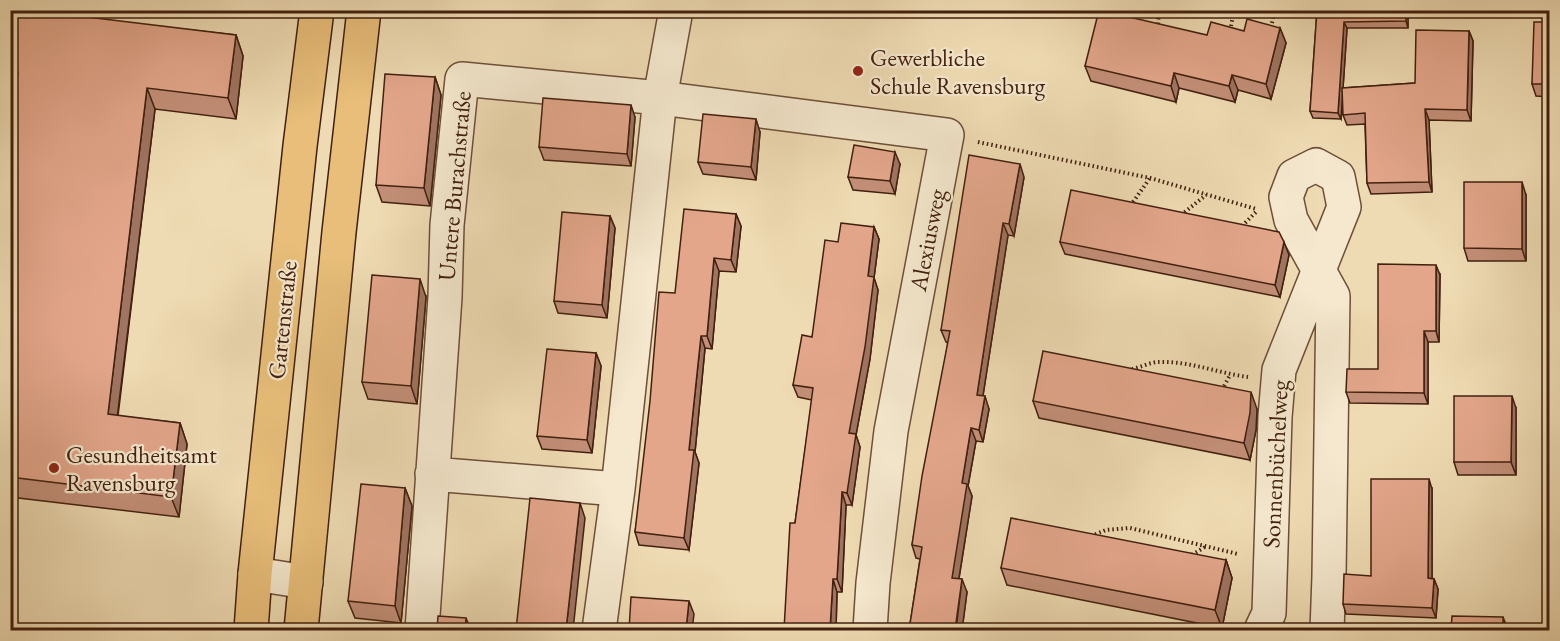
<svg xmlns="http://www.w3.org/2000/svg" width="1560" height="641" font-family="'EB Garamond',serif">
	<style>
		.lines { fill: none; stroke-linecap: round; stroke-linejoin: round }
		.minor-casing { stroke: #6d4f38; stroke-width: 36 }
		.major-casing { stroke: #42200f; stroke-width: 36 }
		.path { stroke: #42200f; stroke-width: 4; stroke-dasharray: 1.5 3; stroke-linecap: butt }
		.minor { stroke: #f5e8ce; stroke-width: 33 }
		.major { stroke: #e8be7a; stroke-width: 33 }
		.wall { fill: #c38f78; stroke: #42200f; stroke-width: 1.5 }
		.shaded-wall { fill: #9f7461; stroke: #42200f; stroke-width: 1.5 }
		.building { fill: #e3a68b; stroke: #42200f; stroke-width: 1.5 }
		.poi-dot { fill: #8f2418; stroke: #f5e8ce; stroke-width: 2 }
		.labels { text-anchor: middle; dominant-baseline: central; stroke-width: 4.5; stroke-linejoin: round; paint-order: stroke }
		.poi-label { font-size: 24px; fill: #42200f; stroke: #f5e8ce; text-anchor: start }
		.street-label { font-size: 24px; fill: #42200f; stroke: #f5e8ce }
	</style>
	<rect width="100%" height="100%" fill="#efdbb3"/>
	<filter id="stains"><feTurbulence type="fractalNoise" baseFrequency=".00333" numOctaves="4"/><feColorMatrix values="0 0 0 0 .2 0 0 0 0 .09 0 0 0 0 .02 0 0 0 .5 -.17"/></filter>
	<radialGradient id="worn" r=".72"><stop offset=".6" stop-color="#630" stop-opacity="0"/><stop offset="1" stop-color="#630" stop-opacity=".3"/></radialGradient>
	<g class="lines">
		<g class="minor-casing">
			<path id="minor" d="M432,474L618,489
				M255,574L306,582
				M422,630L445,297L447,225L462,79L660,98L947,135L891,431L873,583L870,630
				M599,630L618,489L660,98L676,10
				M1261,630L1269,613L1275,417L1279,370L1344,207L1338,177L1316,165L1294,176L1286,197L1291,220L1333,296L1329,576L1327,630"/>
		</g>
		<g class="major-casing">
			<path id="major" d="M251,630L255,574L300,146L317,10
				M301,630L339,232L364,10"/>
		</g>
		<path class="path" d="M1119,17L1135,10
			M1272,23L1275,10
			M1158,24L1159,10
			M1231,26L1234,10
			M978,142L1150,178L1256,209
			M1133,202L1150,178
			M1181,215L1206,195
			M1242,226L1256,212
			M1132,369C1141,367 1151,362 1159,362C1190,361 1218,373 1248,377
			M1222,390L1230,375
			M1091,536L1106,530L1130,528L1238,554
			M1188,557L1205,547"/>
		<use href="#minor" class="minor"/>
		<use href="#major" class="major"/>
	</g>
	<path class="wall" d="M10,10L236,35L243,56L236,119L155,109L118,416L180,423L187,444L179,517L10,497V135L16,93L10,92Z
		M1317,10H1408V28H1347L1343,88L1415,83L1469,31L1473,41L1471,121L1429,120L1432,192L1371,194L1367,183L1365,124L1347,125L1343,115L1342,98L1341,119L1313,118L1310,111Z
		M1550,22V97L1536,96L1532,84Z
		M1280,28L1286,43L1271,99L1238,90L1235,102L1179,88L1176,102L1091,81L1085,66L1207,35Z
		M435,77L441,95L430,206L382,202L376,185Z
		M635,117L631,166L544,160L539,147Z
		M760,132L756,180L703,174L698,162Z
		M900,164L895,194L853,190L848,177Z
		M1024,177L1014,236L1008,235L983,396L989,409L983,442L976,441L968,486L972,496L959,579L967,592L962,630H913L910,624L920,559L916,558L912,545L948,343L946,342L941,330Z
		M1526,195V261H1468L1464,248Z
		M736,214L741,226L736,272L719,271L712,349L705,348L695,452L699,463L689,550L639,545L635,532L675,293Z
		M610,216L615,228L607,318L558,313L554,301Z
		M874,227L879,239L874,278L878,290L870,359L856,435L860,447L852,505H846L842,592H837L836,630H784L795,523L812,400L798,397L793,385L812,337L838,242Z
		M1060,242L1289,255L1280,297L1065,254Z
		M1440,275L1439,342H1428V404L1350,403L1346,392L1378,369Z
		M426,297L417,404L368,399L362,382Z
		M596,353L601,366L592,453L542,449L537,436Z
		M1033,401L1257,409L1256,430L1250,460L1039,418Z
		M1516,408V475H1458L1454,462Z
		M405,488L412,506L401,623L355,618L348,601Z
		M1432,489V578L1434,579L1438,589L1436,618L1346,614L1343,604L1371,576Z
		M1550,541V617L1546,608Z
		M1226,560L1232,578L1222,628L1007,585L1001,568Z"/>
	<path class="shaded-wall" d="M1406,10H1408V28L1406,21Z
		M1344,22L1347,28L1341,119L1338,113Z
		M1280,28L1286,43L1271,99L1266,84Z
		M1469,31L1473,41L1471,121L1467,110Z
		M236,35L243,56L236,119L228,98Z
		M1174,73L1179,88L1176,102L1171,86Z
		M1232,75L1238,90L1235,102L1229,86Z
		M435,77L441,95L430,206L424,188Z
		M147,88L155,109L115,435L108,414Z
		M631,105L635,117L631,166L627,154Z
		M1425,109L1429,120L1432,192L1429,182Z
		M756,119L760,132L756,180L751,167Z
		M895,152L900,164L895,194L890,181Z
		M1020,164L1024,177L1014,236L1009,224Z
		M1522,182L1526,195V261L1522,249Z
		M736,214L741,226L736,272L731,260Z
		M610,216L615,228L607,318L602,305Z
		M1003,223L1008,235L981,408L977,395Z
		M874,227L879,239L874,278L878,290L870,359L856,435L860,447L852,505L847,493L849,433Z
		M1284,242L1289,255L1280,297L1275,285Z
		M714,258L719,271L712,349L707,336Z
		M1436,265L1440,275L1439,342L1436,331Z
		M420,279L426,297L417,404L411,386Z
		M1424,331L1428,342V404L1424,393Z
		M701,336L705,348L695,452L699,463L689,550L684,538L689,450Z
		M596,353L601,366L592,453L587,440Z
		M1251,392L1257,409L1256,430L1250,460L1244,443Z
		M985,396L989,409L983,442L979,430Z
		M1512,396L1516,408V475L1511,462Z
		M180,423L187,444L179,517L171,497Z
		M971,428L976,441L968,486L972,496L957,590L952,578L962,483Z
		M1429,479L1432,489V588L1428,578Z
		M405,488L412,506L401,623L395,606Z
		M842,492L846,505L842,592L837,579Z
		M580,503L585,518L573,630H566Z
		M1226,560L1232,578L1222,628L1215,610Z
		M833,579L837,592L836,630H830Z
		M962,579L967,592L962,630H956Z
		M1434,579L1438,589L1436,618L1432,608Z
		M689,601L694,614L692,630H686Z
		M1503,617L1508,629L1507,630H1503Z
		M466,618L471,630H465Z"/>
	<path class="building" d="M10,10H29L236,35L228,98L147,88L108,414L180,423L171,497L10,477V135L18,73L10,72Z
		M1099,10L1207,35L1211,22L1244,31L1247,19L1280,28L1266,84L1232,75L1229,86L1174,73L1171,86L1085,66Z
		M1317,10H1406V21L1344,22L1338,113L1310,111Z
		M1534,22H1550V84H1532Z
		M1416,30L1469,31L1467,110L1425,109L1429,182L1367,183L1365,113L1343,115L1342,88L1415,83Z
		M385,74L435,77L424,188L376,185Z
		M543,98L631,105L627,154L539,147Z
		M703,114L756,119L751,167L698,162Z
		M854,145L895,152L890,181L848,177Z
		M969,155L1020,164L1009,224L1003,223L977,395L985,396L979,430L971,428L962,483L967,484L952,578L962,579L955,630L910,624L922,547L912,545L922,476L950,331L941,330Z
		M1464,182H1522V249L1464,248Z
		M1071,190L1279,232L1284,242L1275,285L1060,242Z
		M684,209L736,214L731,260L714,258L707,336H701L689,450H694L684,538L635,532L650,401L659,292L675,293Z
		M562,212L610,216L602,305L554,301Z
		M841,223L874,227L868,276L874,277L865,347L849,433L856,434L847,493L842,492L837,579H833L830,630H784L790,523H795L813,388L793,385L802,335L812,337L825,240L838,242Z
		M1378,264L1436,265V331H1424V393L1346,392L1347,369H1378Z
		M372,275L420,279L411,386L362,382Z
		M1548,332H1550V396H1547Z
		M547,349L596,353L587,440L537,436Z
		M1043,351L1251,392L1250,413L1244,443L1033,401Z
		M1454,396H1512L1511,462H1454Z
		M1371,479H1429L1428,578L1434,579L1432,608L1343,604L1344,574L1371,576Z
		M361,484L405,488L395,606L348,601Z
		M530,498L580,503L566,630H516Z
		M1011,518L1226,560L1215,610L1001,568Z
		M1546,541H1550V608H1546Z
		M631,597L689,601L686,630H629Z
		M438,616L466,618L465,630H437Z
		M1452,616L1503,617V630H1451Z"/>
	<g class="poi-dot">
		<circle cx="858" cy="71" r="6"/>
		<circle cx="54" cy="468" r="6"/>
	</g>
	<g class="labels">
		<g class="poi-label">
			<text x="870" y="57">Gewerbliche<tspan x="870" dy="28">Schule Ravensburg</tspan></text>
			<text x="66" y="454">Gesundheitsamt<tspan x="66" dy="28">Ravensburg</tspan></text>
		</g>
		<g class="street-label">
			<text transform="translate(454 186) rotate(-85)">Untere Burachstraße</text>
			<text transform="translate(927 240) rotate(-79)">Alexiusweg</text>
			<text transform="translate(282 320) rotate(-84)">Gartenstraße</text>
			<text transform="translate(1275 464) rotate(-87)">Sonnenbüchelweg</text>
		</g>
	</g>
	<rect width="1560" height="641" fill="none" stroke="#efdbb3" stroke-width="36"/>
	<rect x="12" y="12" width="1536" height="617" fill="none" stroke="#42200f" stroke-width="3"/>
	<rect x="18" y="18" width="1524" height="605" fill="none" stroke="#42200f" stroke-width="1.5"/>
	<rect width="100%" height="100%" filter="url(#stains)"/>
	<rect width="100%" height="100%" fill="url(#worn)"/>
</svg>
